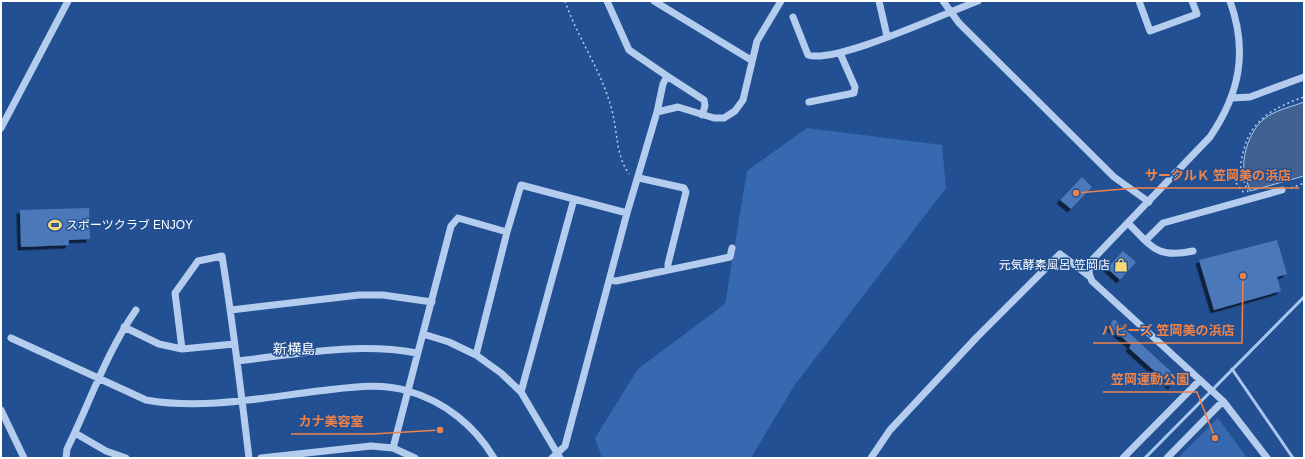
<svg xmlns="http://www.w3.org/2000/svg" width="1305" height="459" font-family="Helvetica,'Noto Sans JP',sans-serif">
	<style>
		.green { fill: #3669af }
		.water { fill: #416190; stroke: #a8c7ee }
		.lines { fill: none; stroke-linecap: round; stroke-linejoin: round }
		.stream { stroke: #a8c7ee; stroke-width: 3 }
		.building { fill: #4b78b9; filter: url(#shadow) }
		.path { stroke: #b4cced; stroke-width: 1.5; stroke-dasharray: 2 3; stroke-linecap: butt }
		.minor { stroke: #b4cced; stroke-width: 7 }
		.labels { text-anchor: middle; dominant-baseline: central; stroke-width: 3; stroke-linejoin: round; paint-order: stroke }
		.poi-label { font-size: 12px; fill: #fff; stroke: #225092; text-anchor: start }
		.quarter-label { font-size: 14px; fill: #fff; stroke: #225092 }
		.leader { fill: none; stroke: #ee8249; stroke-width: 1.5 }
		.callout-dot { fill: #ee8249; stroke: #225092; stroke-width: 1.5 }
		.callout-label { font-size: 13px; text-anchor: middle; font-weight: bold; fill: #ee8249; stroke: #225092; stroke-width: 3; stroke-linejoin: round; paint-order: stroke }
	</style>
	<defs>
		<filter id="shadow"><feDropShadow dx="-3.5" dy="3.5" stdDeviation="0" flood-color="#0009"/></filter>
	</defs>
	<rect width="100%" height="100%" fill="#225092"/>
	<path class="green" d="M807,128L942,145L946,188L794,386L751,458H602L595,438L638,369L725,304L747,171Z
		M1218,418L1247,458H1178Z"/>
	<path class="water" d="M1304,102V176L1250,191C1248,184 1245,177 1244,170C1242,154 1251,129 1264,119C1275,110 1291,107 1304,102Z"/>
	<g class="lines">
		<path class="stream" d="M1232,369L1293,458
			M1145,458L1304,297"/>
	</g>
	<path class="building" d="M1082,177L1092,187L1071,209L1060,200Z
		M89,208L90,239L69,240V245L21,247L20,210Z
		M1277,240L1287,274L1277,277L1281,291L1214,310L1199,260Z
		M1123,251L1136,262L1120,280L1107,268Z
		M1114,319L1178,378L1171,386L1129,348L1131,345L1109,326Z"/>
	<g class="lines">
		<path class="path" d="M565,1C577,37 601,70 611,107C618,130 615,154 629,174
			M1236,183L1244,193
			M1291,188L1304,183
			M1248,192C1246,185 1242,178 1241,171C1240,164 1242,156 1244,149C1252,118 1276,107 1304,97"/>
		<path class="minor" d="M607,1L629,50L667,76L663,84L657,112
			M654,1L751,60
			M879,1L887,36
			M943,1L959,23L1114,177L1149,202
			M1139,1L1150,31L1197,14L1192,1
			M1230,1C1248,51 1240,93 1210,137L1093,259C1089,267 1087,272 1092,281L1223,401L1267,458
			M793,17L808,55C836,64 945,13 978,1
			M667,76L704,100L705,106L702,115
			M1232,98L1250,97L1304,77
			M809,102L854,93L855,87L840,53
			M1,128L68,1
			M639,178L684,188L686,192L668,264V270
			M1128,223C1152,247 1157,259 1193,251
			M1146,240L1163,223L1282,190
			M610,280L616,281L730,257L732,248
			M231,310L359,295H383L432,302
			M124,327L159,344L182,349L234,344
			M423,334L449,342L476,355L501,373L521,392L560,458
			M11,338L146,400C202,410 261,398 318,391C347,388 379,382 408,391C444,401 475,426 494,458
			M182,349L175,293L198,261L222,256C233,323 241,391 249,458
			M476,355L507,232L521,185L627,213
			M238,361C297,354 357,342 417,353
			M521,392L574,199
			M1,410L24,458
			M75,433L106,451L126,458
			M393,448L451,226L458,218L507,232
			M66,458L67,449C90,402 106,353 136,310
			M261,458L371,446L393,448L415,458
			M552,458L565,446L627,213L657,112L678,107L714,118H724L735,111L743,100L757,41L781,1
			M871,458L890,430L976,338L1060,254L1089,276
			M1123,458L1200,380
			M1167,458L1223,401"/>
	</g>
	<defs>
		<g id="stadium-bare" transform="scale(1.08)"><path d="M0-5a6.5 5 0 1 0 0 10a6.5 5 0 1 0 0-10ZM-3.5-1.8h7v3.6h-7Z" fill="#f8d777" stroke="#225092" stroke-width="2.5" paint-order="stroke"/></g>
		<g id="shop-bare" transform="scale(1.08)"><path d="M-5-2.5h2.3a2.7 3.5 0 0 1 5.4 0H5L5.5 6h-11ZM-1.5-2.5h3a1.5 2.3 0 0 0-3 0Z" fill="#f8d777" stroke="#225092" stroke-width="2.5" paint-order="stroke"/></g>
	</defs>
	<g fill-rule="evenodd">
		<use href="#stadium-bare" x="55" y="225"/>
		<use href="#shop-bare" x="1121" y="265"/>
	</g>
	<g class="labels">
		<g class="poi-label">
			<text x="66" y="225">スポーツクラブ ENJOY</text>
			<text x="1110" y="265" text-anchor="end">元気酵素風呂 笠岡店</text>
		</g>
		<g class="quarter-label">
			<text x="294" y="349">新横島</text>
		</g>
	</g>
	<path class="leader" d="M1076 193L1136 188H1299M1243 276L1242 343H1093M1215 438L1197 392H1103M440 430L372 434H291"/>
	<g class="callout-dot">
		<circle cx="1076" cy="193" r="4"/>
		<circle cx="1243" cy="276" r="4"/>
		<circle cx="1215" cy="438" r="4"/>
		<circle cx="440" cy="430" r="4"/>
	</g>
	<g class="callout-label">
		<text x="1218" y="180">サークルＫ 笠岡美の浜店</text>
		<text x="1168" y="335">ハピーズ 笠岡美の浜店</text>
		<text x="1150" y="384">笠岡運動公園</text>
		<text x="331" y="426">カナ美容室</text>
	</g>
	<rect width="1305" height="459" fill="none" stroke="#ffffff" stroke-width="4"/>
</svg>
